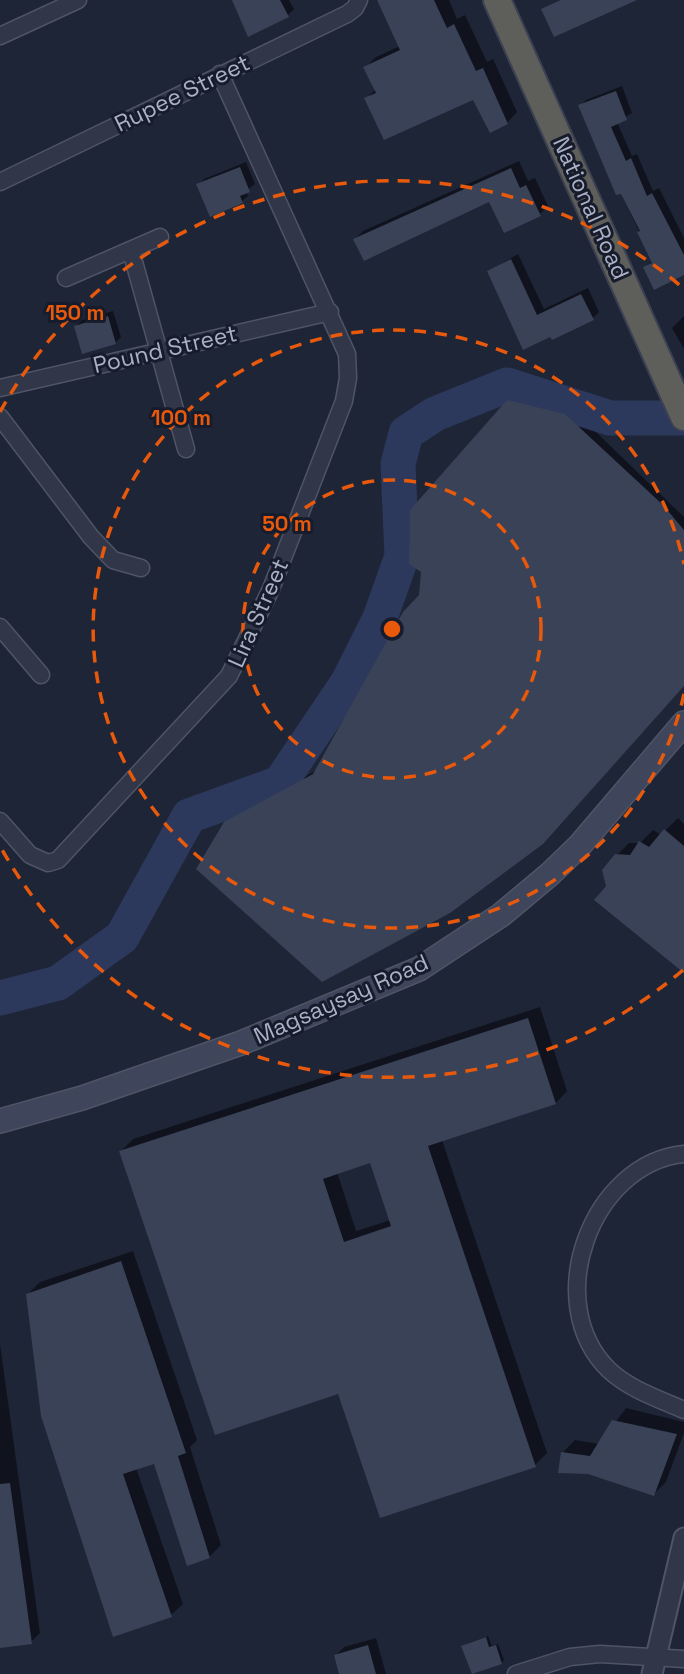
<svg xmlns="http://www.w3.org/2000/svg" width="684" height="1674" font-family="'Space Grotesk',sans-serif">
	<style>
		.shadow { fill: #0007; fill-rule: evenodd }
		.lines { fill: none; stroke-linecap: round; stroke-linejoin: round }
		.river { stroke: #2d395c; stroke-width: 35 }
		.building { fill: #3a4258; fill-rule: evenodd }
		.minor-casing { stroke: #4f5466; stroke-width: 19 }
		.tertiary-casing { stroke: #4f5466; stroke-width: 23 }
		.secondary-casing { stroke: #4f5466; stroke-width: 26 }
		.trunk-casing { stroke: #3c4152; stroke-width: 30 }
		.minor { stroke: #313748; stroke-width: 16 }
		.tertiary { stroke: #313748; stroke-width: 19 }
		.secondary { stroke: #3f455b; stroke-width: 23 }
		.trunk { stroke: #5e5e5b; stroke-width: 26 }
		.ring { fill: none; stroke: #e8590c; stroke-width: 3.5; stroke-dasharray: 12 9 }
		.labels { text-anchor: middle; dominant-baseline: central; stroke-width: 6; stroke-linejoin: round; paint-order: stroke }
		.street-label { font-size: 23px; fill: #abb1c5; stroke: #171c2c }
		.centre { fill: #e8590c; stroke: #171c2c; stroke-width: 3.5 }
		.ring-label { font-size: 21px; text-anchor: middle; font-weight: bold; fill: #e8590c; stroke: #171c2c; stroke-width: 6; stroke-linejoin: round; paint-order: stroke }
	</style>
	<rect width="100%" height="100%" fill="#1e2537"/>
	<path class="shadow" d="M240,0H289L294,9L288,15Z
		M379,0H449L457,19L465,15L487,62L493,59L517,112L507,123L474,98L366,99L376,89L366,67L376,57L400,46Z
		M622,86L632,113L617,122L632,156L637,154L653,191L659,188L684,238V273L645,267L653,261L580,106L586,100Z
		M519,161L528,181L535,178L548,206L540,214L490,200L355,239L363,231Z
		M246,162L255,184L246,191L248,196L242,201L199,185L204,179Z
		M518,254L544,309L588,288L599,312L592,319L553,338L489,271Z
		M113,311L121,337L115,343L76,326L82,320Z
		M684,316V349L672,328Z
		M514,395L572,409L684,517V686L226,823L317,770L421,596L423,571L508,401Z
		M678,818L684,824V971L608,886L617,855L629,843H640L653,830L661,835Z
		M540,1007L567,1091L556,1103L442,1140L547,1453L535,1465L339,1392L121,1151L133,1139ZM371,1161L391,1220L356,1231L337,1172Z
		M133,1251L197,1440L190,1447L221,1545L209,1557L155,1461L136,1468L183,1604L171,1615L28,1294L40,1282Z
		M0,1344L40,1633L31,1642L0,1646Z
		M626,1408L684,1422V1433L666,1482L654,1494L563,1452L575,1440L599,1444Z
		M488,1636L492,1646L498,1644L504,1660L501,1663L466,1644Z
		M376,1638L386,1674H337L341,1673L336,1655L344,1647Z"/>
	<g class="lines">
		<path class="river" d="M0,998L58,983L122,937L189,816L280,783L348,682L380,618L402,556L398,464L406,433L435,414L507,385L610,418H684"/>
	</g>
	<path class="building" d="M232,0H280L289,17L248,37Z
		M377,0H434L447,28L454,24L476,71L483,68L508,124L490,133L473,100L384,140L364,98L376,93L363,67L400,50Z
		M561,0H637L554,37L541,9Z
		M616,91L627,120L611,127L626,161L631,158L647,196L652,193L684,255V275L654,290L643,267L652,263L637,232L640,231L621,194L616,195L578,105Z
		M240,167L250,192L240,196L243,203L210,217L196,184Z
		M511,168L520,188L526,185L541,216L504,233L489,202L364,261L353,239Z
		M511,259L537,315L581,294L594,320L552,340L550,337L523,350L487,271Z
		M108,316L116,344L82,354L74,326Z
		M507,400L565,414L663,505L684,530V686L543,844L450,913L322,982L196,869L224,822L313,774L403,612L419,595L421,572L409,564L410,510Z
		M664,829L684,846V973L594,900L606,886L602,870L615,854L630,855L639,841L649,847Z
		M528,1018L556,1104L428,1146L536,1467L380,1518L338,1394L215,1435L119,1151ZM370,1163L391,1226L344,1242L323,1179Z
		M121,1261L186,1453L178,1456L210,1558L187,1566L154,1464L123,1474L172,1617L113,1637L41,1416L26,1294Z
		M612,1420L677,1434L654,1496L588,1474L558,1473L561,1452L590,1456Z
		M10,1483L32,1644L0,1648V1484Z
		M486,1637L489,1647L496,1645L502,1664L472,1674L461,1646Z
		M368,1645L376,1674H339L334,1655Z"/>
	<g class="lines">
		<g class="minor-casing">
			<path id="minor" d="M0,36L78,0
				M0,182L347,14L355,8L359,0
				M131,251L186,449
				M66,278L160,237
				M0,388L330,312
				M0,417L91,537L113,560L141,568
				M0,627L41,675
				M0,821L30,855L48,863L58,860L229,676L271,589L344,401L348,378L347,354L220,74
				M684,1154C591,1163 540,1303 609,1370C629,1389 659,1399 684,1410
				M516,1674L570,1657L600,1654L684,1659"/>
		</g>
		<g class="tertiary-casing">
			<path id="tertiary" d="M652,1674L684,1538"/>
		</g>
		<g class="secondary-casing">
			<path id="secondary" d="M0,1121L82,1098L241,1043L419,969L501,915L550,874L580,845L684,723"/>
		</g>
		<g class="trunk-casing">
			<path id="trunk" d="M497,0L684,417"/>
		</g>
		<use href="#minor" class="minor"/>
		<use href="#tertiary" class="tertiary"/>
		<use href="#secondary" class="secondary"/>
		<use href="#trunk" class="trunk"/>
	</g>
	<g class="ring">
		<circle cx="392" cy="629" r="149"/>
		<path d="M684 694A299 299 0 1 1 684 564"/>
		<path d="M683 970A448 448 0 0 1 0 846M0 412A448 448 0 0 1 683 288"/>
	</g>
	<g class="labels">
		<g class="street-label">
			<text transform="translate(182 93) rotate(-26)">Rupee Street</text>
			<text transform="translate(591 208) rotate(66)">National Road</text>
			<text transform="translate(165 349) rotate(-13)">Pound Street</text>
			<text transform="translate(258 613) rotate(-66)">Lira Street</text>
			<text transform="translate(341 999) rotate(-24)">Magsaysay Road</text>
		</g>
	</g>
	<circle cx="392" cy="629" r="10" class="centre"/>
	<g class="ring-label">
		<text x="75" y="320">150 m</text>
		<text x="181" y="425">100 m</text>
		<text x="287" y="531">50 m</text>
	</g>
</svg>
